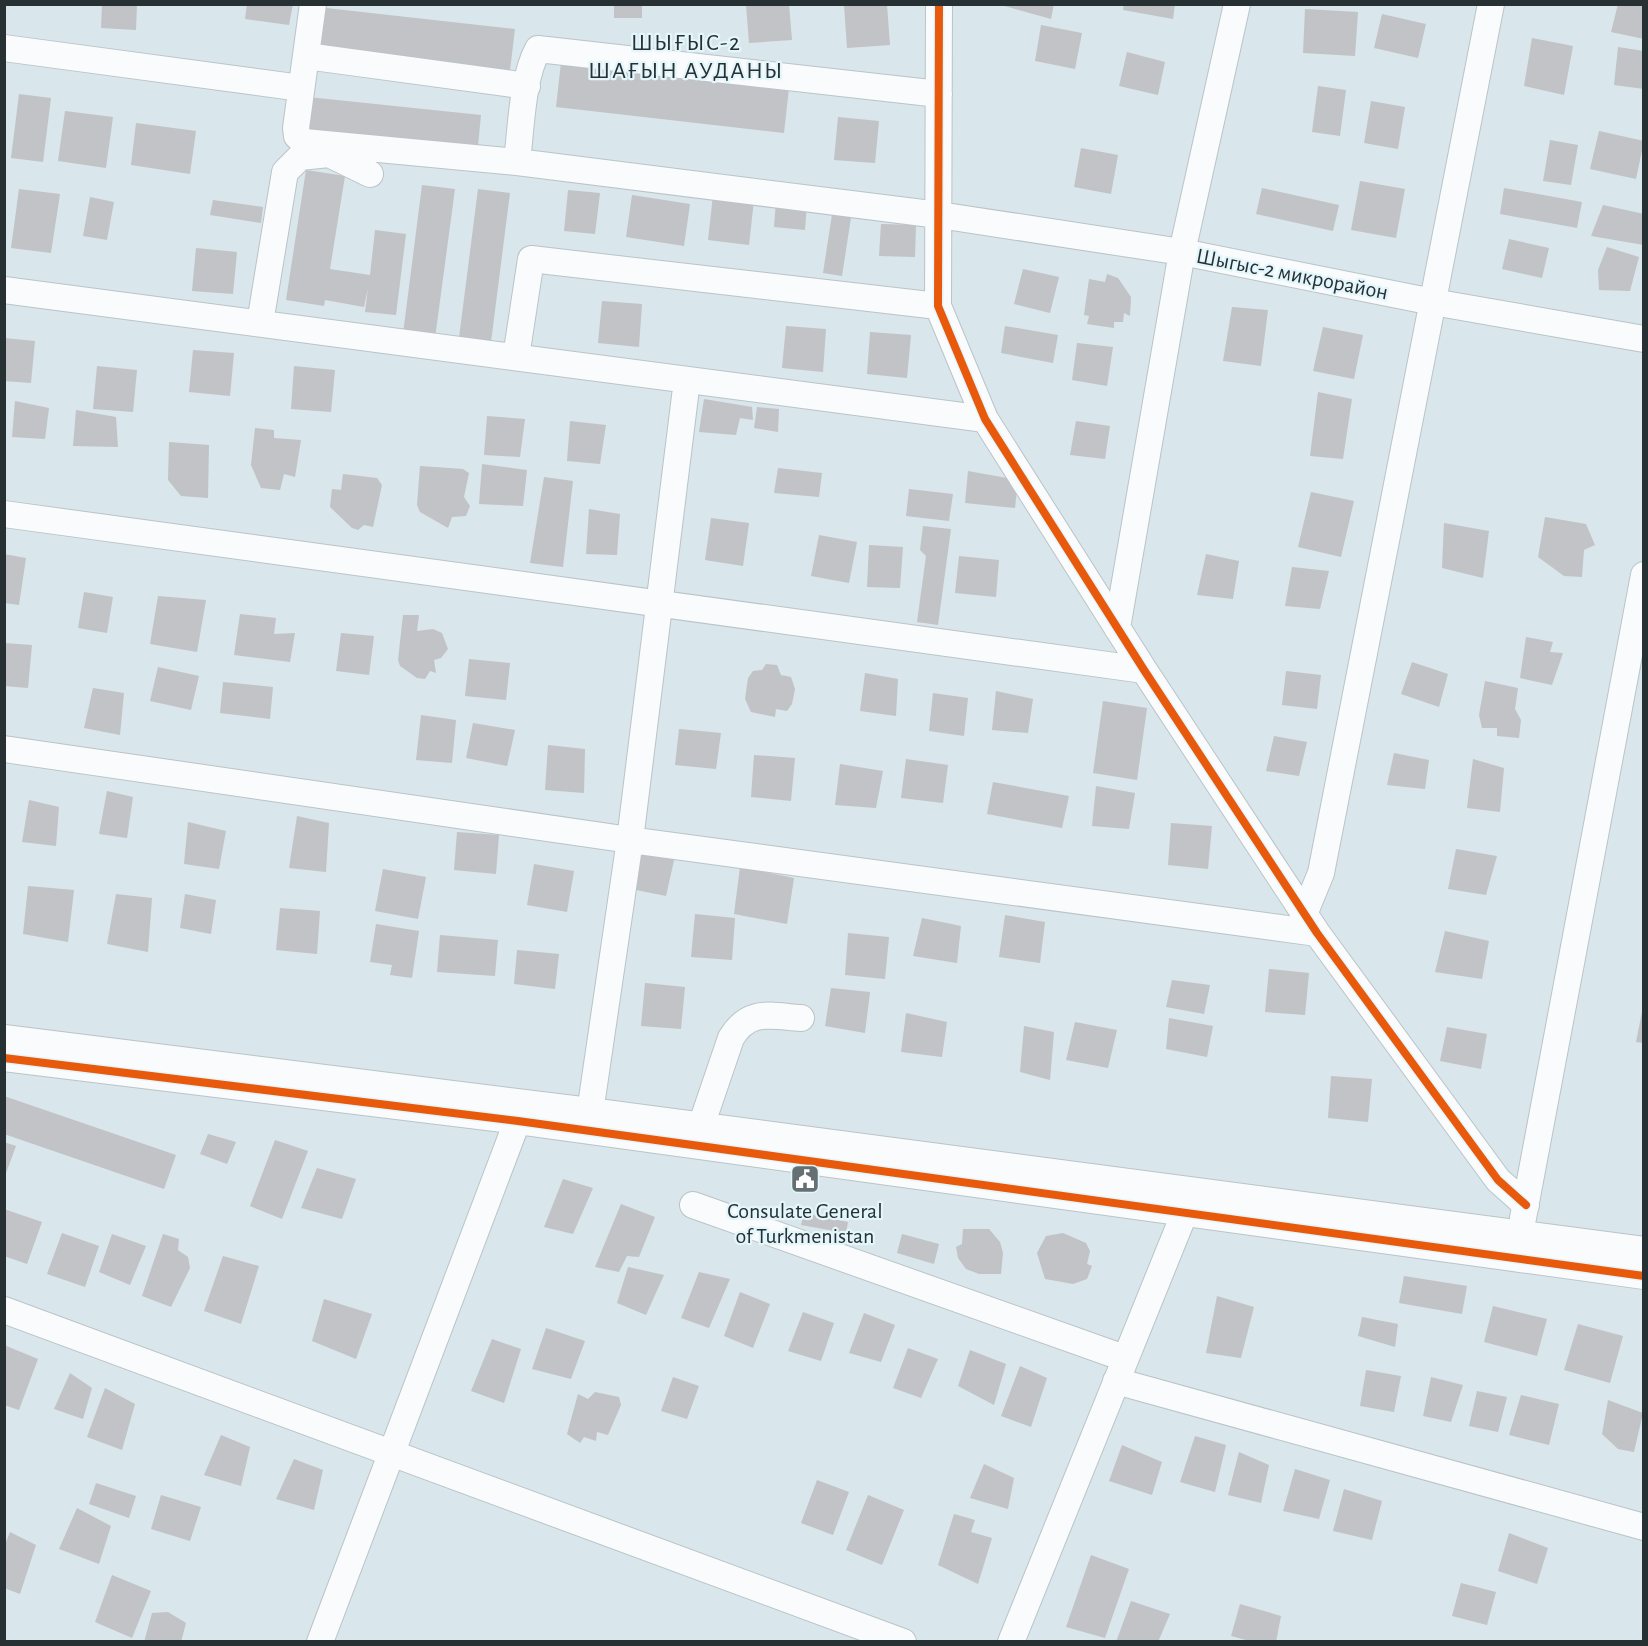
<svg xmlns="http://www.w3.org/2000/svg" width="1648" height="1646" font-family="'Alegreya Sans',sans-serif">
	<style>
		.building { fill: #c1c3c7 }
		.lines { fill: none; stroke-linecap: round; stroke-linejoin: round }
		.minor-casing { stroke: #bac4c8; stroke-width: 28 }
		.minor { stroke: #f9fbfc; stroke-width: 26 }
		.cycleway-casing { stroke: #e3f6fc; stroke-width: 11 }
		.cycleway { stroke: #e8590c; stroke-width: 8 }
		.labels { text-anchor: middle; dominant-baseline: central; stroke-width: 4.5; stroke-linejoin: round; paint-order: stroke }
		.street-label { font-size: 22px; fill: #273033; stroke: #e3f6fc }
		.poi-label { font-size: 22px; fill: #273033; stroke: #e3f6fc }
		.neighbourhood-label { font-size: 24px; letter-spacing: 1.5px; fill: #273033; stroke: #e3f6fc }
	</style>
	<rect width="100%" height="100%" fill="#d9e6eb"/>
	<path class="building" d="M102,4H137L136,30L101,28Z
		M247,4H293L289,25L245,19Z
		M614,4H642V18H614Z
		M746,4H789L792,40L749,43Z
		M997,4H1054L1051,19Z
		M1124,4H1175L1173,19L1123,10Z
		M1618,4H1644V39L1611,32Z
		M844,5H887L890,45L847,48Z
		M317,7L515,29L510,70L312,48Z
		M1305,9L1358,12L1355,56L1303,53Z
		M1382,14L1426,24L1418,58L1374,48Z
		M1041,25L1082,33L1075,69L1035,61Z
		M1532,38L1573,46L1564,95L1524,86Z
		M1618,47L1644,51V89L1614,85Z
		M1127,52L1165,62L1158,95L1119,86Z
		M561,62L789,88L784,133L556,107Z
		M1318,86L1346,90L1340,136L1312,132Z
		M19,94L51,98L43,162L11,158Z
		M308,97L481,115L477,156L304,138Z
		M1371,101L1405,107L1398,149L1364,143Z
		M65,111L113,117L106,168L58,161Z
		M838,117L879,121L875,163L834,160Z
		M136,123L196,131L190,174L131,165Z
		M1599,131L1644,141L1636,179L1590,169Z
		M1550,140L1578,145L1571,185L1543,181Z
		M1081,148L1118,155L1111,194L1074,187Z
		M306,170L345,176L330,269L370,275L375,230L406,234L396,315L365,312L368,288L364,307L325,300L324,306L286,300Z
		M1360,181L1405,189L1396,238L1351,230Z
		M422,185L455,189L435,338L403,334Z
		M1262,188L1339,205L1333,231L1256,214Z
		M1504,188L1582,202L1577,228L1500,214Z
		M19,189L60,194L51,253L11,248Z
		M478,189L510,193L491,342L459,338Z
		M568,190L600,193L595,234L564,231Z
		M632,195L690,204L684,246L626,237Z
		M713,195L754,200L749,245L708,240Z
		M90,197L114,202L107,240L83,236Z
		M213,200L263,207L261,223L210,215Z
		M776,200L807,203L805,230L774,227Z
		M1603,205L1644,214V245L1591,236Z
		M833,208L852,211L842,276L823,273Z
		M881,224L916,225L915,257L879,256Z
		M1509,239L1549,248L1542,278L1502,269Z
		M1607,247L1639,257L1630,291L1599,290L1598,270Z
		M196,248L237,252L233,294L192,291Z
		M1023,269L1059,277L1050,313L1014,304Z
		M1107,274L1118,278L1131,297L1130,316L1124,313L1123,322H1114V328L1087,324L1089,316L1084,315L1089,279L1105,282Z
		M602,301L642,304L639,347L598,343Z
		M1232,307L1268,310L1261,366L1223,361Z
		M786,326L826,329L823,372L782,368Z
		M1005,326L1058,335L1053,363L1001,353Z
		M1323,327L1363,335L1354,379L1313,371Z
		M870,332L911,335L907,378L867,374Z
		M4,338L35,341L31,383L4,381Z
		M1077,343L1113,347L1107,386L1072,380Z
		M193,350L234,353L230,396L189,392Z
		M97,366L137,370L133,412L93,409Z
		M294,366L335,370L331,412L291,409Z
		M1318,392L1352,399L1343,459L1310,456Z
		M704,399L752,407L753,420L740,418L736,435L699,432Z
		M15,401L49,408L45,439L12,437Z
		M757,407L779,409L778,432L754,428Z
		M76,410L116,417L118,447L73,446Z
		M487,416L525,419L520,457L484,455Z
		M570,421L606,425L600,464L567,461Z
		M1076,421L1110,426L1105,459L1070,455Z
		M255,428L274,430V438L301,440L295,477L284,474L280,490L261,488L251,465Z
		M169,442L209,445L208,498L181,496L168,480Z
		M482,464L527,470L523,506L479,504Z
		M420,466L463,469L469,473L464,497L470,506L466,516L452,517L448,528L420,512L417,505Z
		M778,468L822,473L819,497L774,493Z
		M968,471L1018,480L1015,508L965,503Z
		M343,474L377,478L382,485L373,527L364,525L358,530L352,528L330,507L332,489L341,490Z
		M544,477L573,481L563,567L530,563Z
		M909,489L953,494L949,521L906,516Z
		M1311,492L1354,501L1341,557L1298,547Z
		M589,509L620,514L617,555L586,554Z
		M1545,517L1586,524L1595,545L1584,550L1582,577L1564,576L1538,557Z
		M711,518L749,523L743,566L705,560Z
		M1444,523L1489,531L1483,578L1442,568Z
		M923,526L951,529L938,625L917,622L926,556L920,550Z
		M819,535L857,542L849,583L811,576Z
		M869,545L903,547L900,588L867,587Z
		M4,554L26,558L19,605L4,603Z
		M1206,554L1239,561L1233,599L1197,595Z
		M959,556L999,560L996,597L955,593Z
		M1292,567L1329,571L1320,609L1285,606Z
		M84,592L113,597L107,633L78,628Z
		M158,596L206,600L197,652L150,644Z
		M240,614L276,618L274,634L295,633L290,662L234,655Z
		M403,615H419L417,631L433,629L442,633L448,649L441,658L434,660L436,673L430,671L425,679L417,678L400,666L398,660Z
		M341,633L374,636L369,675L336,671Z
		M1526,637L1553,642L1550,652L1563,653L1552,685L1520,678Z
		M4,643L32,645L28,688L4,686Z
		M469,659L510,663L506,700L465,696Z
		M1412,662L1448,674L1439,707L1401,694Z
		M766,664L777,665L781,675L791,677L795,689L792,704L787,711L776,709L775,717L751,712L745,699L748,678L753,671L762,670Z
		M158,667L199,676L191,710L150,701Z
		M1286,671L1321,675L1317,709L1282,705Z
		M865,673L898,679L896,716L860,711Z
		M1485,681L1518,688L1515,709L1521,720L1519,738L1497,736V728H1482L1479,715Z
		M223,682L273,687L270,719L220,713Z
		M93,688L124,693L120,735L84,728Z
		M996,691L1033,699L1028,733L992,730Z
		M933,693L968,698L964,736L929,731Z
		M1103,701L1147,708L1137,780L1093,773Z
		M421,715L456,720L452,763L416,760Z
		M473,723L515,730L507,766L466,758Z
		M679,729L721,733L716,769L675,765Z
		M1274,736L1307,742L1299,776L1266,771Z
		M548,745L585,749L584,793L545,790Z
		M1394,753L1429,760L1425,789L1387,785Z
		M754,755L795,758L791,801L751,797Z
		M906,759L948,765L943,803L901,798Z
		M1473,759L1504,768L1500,812L1467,808Z
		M840,764L883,771L876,808L835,805Z
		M993,782L1069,796L1062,828L987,814Z
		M1096,786L1135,793L1129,829L1092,826Z
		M107,791L133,797L127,838L99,834Z
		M29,800L59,807L56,846L22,842Z
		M297,816L329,823L326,872L289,868Z
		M188,822L226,831L219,869L184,864Z
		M1171,823L1212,826L1208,869L1168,865Z
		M457,832L499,835L496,874L454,870Z
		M638,849L675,856L666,896L631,889Z
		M1456,849L1497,856L1486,895L1448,889Z
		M534,864L574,871L567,912L527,905Z
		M740,867L794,878L787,924L734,914Z
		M383,869L426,877L418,919L375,911Z
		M28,886L74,890L68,942L23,934Z
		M116,894L152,898L148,952L107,944Z
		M185,894L216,900L211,934L180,928Z
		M280,908L320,911L317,954L276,950Z
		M695,914L735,918L732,960L691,957Z
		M1005,915L1045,922L1040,963L999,957Z
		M922,918L961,926L957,963L913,956Z
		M376,924L419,931L412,978L390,975L392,965L370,962Z
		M1445,931L1489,941L1482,979L1435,972Z
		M848,933L889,937L885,979L845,975Z
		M440,935L498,940L495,976L437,972Z
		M517,950L559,954L555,989L514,984Z
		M1269,969L1309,973L1305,1015L1265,1012Z
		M1172,980L1210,985L1204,1014L1166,1007Z
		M645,983L685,987L681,1029L641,1026Z
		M831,988L870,992L865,1033L825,1026Z
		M1642,1012H1644V1043L1636,1042Z
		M906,1013L947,1022L942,1057L901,1052Z
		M1169,1018L1213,1026L1207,1057L1166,1049Z
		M1075,1022L1117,1030L1108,1068L1066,1060Z
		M1024,1026L1054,1032L1050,1080L1020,1072Z
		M1447,1027L1487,1034L1481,1069L1440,1061Z
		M1331,1076L1372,1079L1368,1122L1328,1118Z
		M4,1096L176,1155L164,1189L4,1134Z
		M208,1134L236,1142L227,1164L200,1154Z
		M275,1140L308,1151L282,1219L250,1206Z
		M4,1142L16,1146L5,1176H4Z
		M317,1168L356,1179L342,1219L301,1208Z
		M563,1179L593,1188L573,1234L544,1227Z
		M621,1204L655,1217L639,1257L627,1256L619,1272L595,1267Z
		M4,1209L42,1222L27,1264L4,1256Z
		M804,1213L848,1222L846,1233L801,1225Z
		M963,1229H989L1000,1242L1003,1253L1001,1274H979L966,1269L958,1258L956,1247L962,1244Z
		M62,1233L99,1246L85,1287L47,1274Z
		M1063,1233L1086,1243L1090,1251L1087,1264L1092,1266L1087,1279L1073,1284L1045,1279L1037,1253L1046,1236Z
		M112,1234L146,1246L130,1285L99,1272Z
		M163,1234L179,1239L178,1250L188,1257L190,1268L171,1307L142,1296Z
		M902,1234L939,1244L934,1264L897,1253Z
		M223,1256L259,1266L241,1324L204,1311Z
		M628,1267L664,1275L646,1315L617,1303Z
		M699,1272L730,1279L709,1328L681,1318Z
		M1404,1276L1467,1286L1462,1314L1399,1303Z
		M740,1292L770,1304L753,1348L724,1336Z
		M1217,1296L1254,1307L1241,1358L1206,1353Z
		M324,1299L372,1314L356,1359L312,1341Z
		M1493,1306L1547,1319L1537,1356L1484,1342Z
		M803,1312L834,1323L821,1361L788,1351Z
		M864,1313L895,1325L881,1362L849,1353Z
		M1362,1317L1398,1324L1395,1347L1358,1336Z
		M1578,1324L1623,1336L1610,1383L1564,1370Z
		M546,1328L585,1341L571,1379L532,1369Z
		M492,1339L521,1349L504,1403L471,1391Z
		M4,1345L38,1359L19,1410L4,1405Z
		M908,1348L938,1359L921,1398L893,1388Z
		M970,1350L1006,1364L994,1405L958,1386Z
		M1020,1366L1047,1378L1031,1427L1001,1416Z
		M1366,1370L1401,1376L1394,1412L1360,1406Z
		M70,1373L92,1388L83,1419L54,1409Z
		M673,1377L699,1386L687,1419L661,1411Z
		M1431,1377L1463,1385L1451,1422L1423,1416Z
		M105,1388L135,1404L122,1450L87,1437Z
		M1477,1391L1507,1397L1498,1432L1469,1426Z
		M595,1392L619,1397L621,1405L608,1435L597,1432L596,1441L584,1437L580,1443L567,1434L578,1394L588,1399Z
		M1521,1395L1559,1404L1549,1445L1509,1435Z
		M1608,1400L1643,1413L1634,1452L1618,1449L1602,1434Z
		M221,1435L250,1447L241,1486L204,1475Z
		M1195,1436L1226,1445L1215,1492L1180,1482Z
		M1122,1445L1162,1462L1152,1495L1109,1481Z
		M1239,1452L1269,1465L1261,1503L1228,1495Z
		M294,1459L323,1470L314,1510L276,1499Z
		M984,1464L1014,1478L1008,1509L970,1498Z
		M1295,1469L1330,1480L1319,1519L1283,1511Z
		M817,1480L849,1492L833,1535L801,1523Z
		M96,1483L136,1496L129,1518L89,1504Z
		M1344,1489L1382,1501L1372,1540L1333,1531Z
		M161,1495L201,1507L190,1541L151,1529Z
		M868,1495L904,1510L882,1565L846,1550Z
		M77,1508L111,1526L99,1564L59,1549Z
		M954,1514L975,1520L971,1532L992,1538L978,1584L938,1565Z
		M10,1532L36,1545L20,1594L4,1588V1547Z
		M1509,1533L1548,1548L1537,1584L1498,1571Z
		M1091,1555L1129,1569L1105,1638L1066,1627Z
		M112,1575L151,1591L132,1638L95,1622Z
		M1461,1583L1496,1592L1487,1625L1452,1616Z
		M1131,1601L1170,1614L1158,1642H1116Z
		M1240,1604L1281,1616L1276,1642H1253L1231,1636Z
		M168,1612L186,1623L181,1642H144L152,1613Z"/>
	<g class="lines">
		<g class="minor-casing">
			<path id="minor" d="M313,4L296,128L297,136L304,142L517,162
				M939,4L938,306L985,419L1144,670L1317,933L1498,1180L1526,1205
				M4,48L301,88
				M306,56L527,86
				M939,94L538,49C522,78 521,129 517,162L939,215L1182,252L1433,302L1644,339
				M4,290L985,419
				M260,323L285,172L300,157L329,154L370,174
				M516,357L531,259L938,306
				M4,514L1144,670
				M1117,628L1182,252L1237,4
				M4,749L630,840L1317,933
				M1305,912L1321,873L1491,4
				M4,1038L590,1111L1644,1250
				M4,1058L518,1121L1644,1276
				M588,1126L630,840L687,380
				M701,1126L731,1038C749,1008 771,1016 801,1018
				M693,1205L1124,1358
				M1523,1218L1644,575
				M4,1310L903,1642
				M1116,1381L1644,1527
				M320,1642L523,1106
				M1011,1642L1191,1197"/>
		</g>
		<use href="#minor" class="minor"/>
		<g class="cycleway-casing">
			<path id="cycleway" d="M939,4L938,306L985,419L1144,670L1317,933L1498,1180L1526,1205
				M4,1058L518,1121L1644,1276"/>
		</g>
		<use href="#cycleway" class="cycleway"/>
	</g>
	<defs>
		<g id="civic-square" transform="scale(1.5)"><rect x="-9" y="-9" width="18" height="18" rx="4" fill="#657073" stroke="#e3f6fc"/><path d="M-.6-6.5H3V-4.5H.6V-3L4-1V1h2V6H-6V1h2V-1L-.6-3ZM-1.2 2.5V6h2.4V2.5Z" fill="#fff"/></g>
	</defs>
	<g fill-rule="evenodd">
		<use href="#civic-square" x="805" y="1179"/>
	</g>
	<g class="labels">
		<g class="street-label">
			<text transform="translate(1292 274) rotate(11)">Шыгыс-2 микрорайон</text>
		</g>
		<g class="poi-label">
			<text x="805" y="1211">Consulate General<tspan x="805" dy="25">of Turkmenistan</tspan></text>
		</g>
		<g class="neighbourhood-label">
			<text x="686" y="43">ШЫҒЫС-2<tspan x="686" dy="28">ШАҒЫН АУДАНЫ</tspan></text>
		</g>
	</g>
	<rect width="1648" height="1646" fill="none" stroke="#273033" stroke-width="12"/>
</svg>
